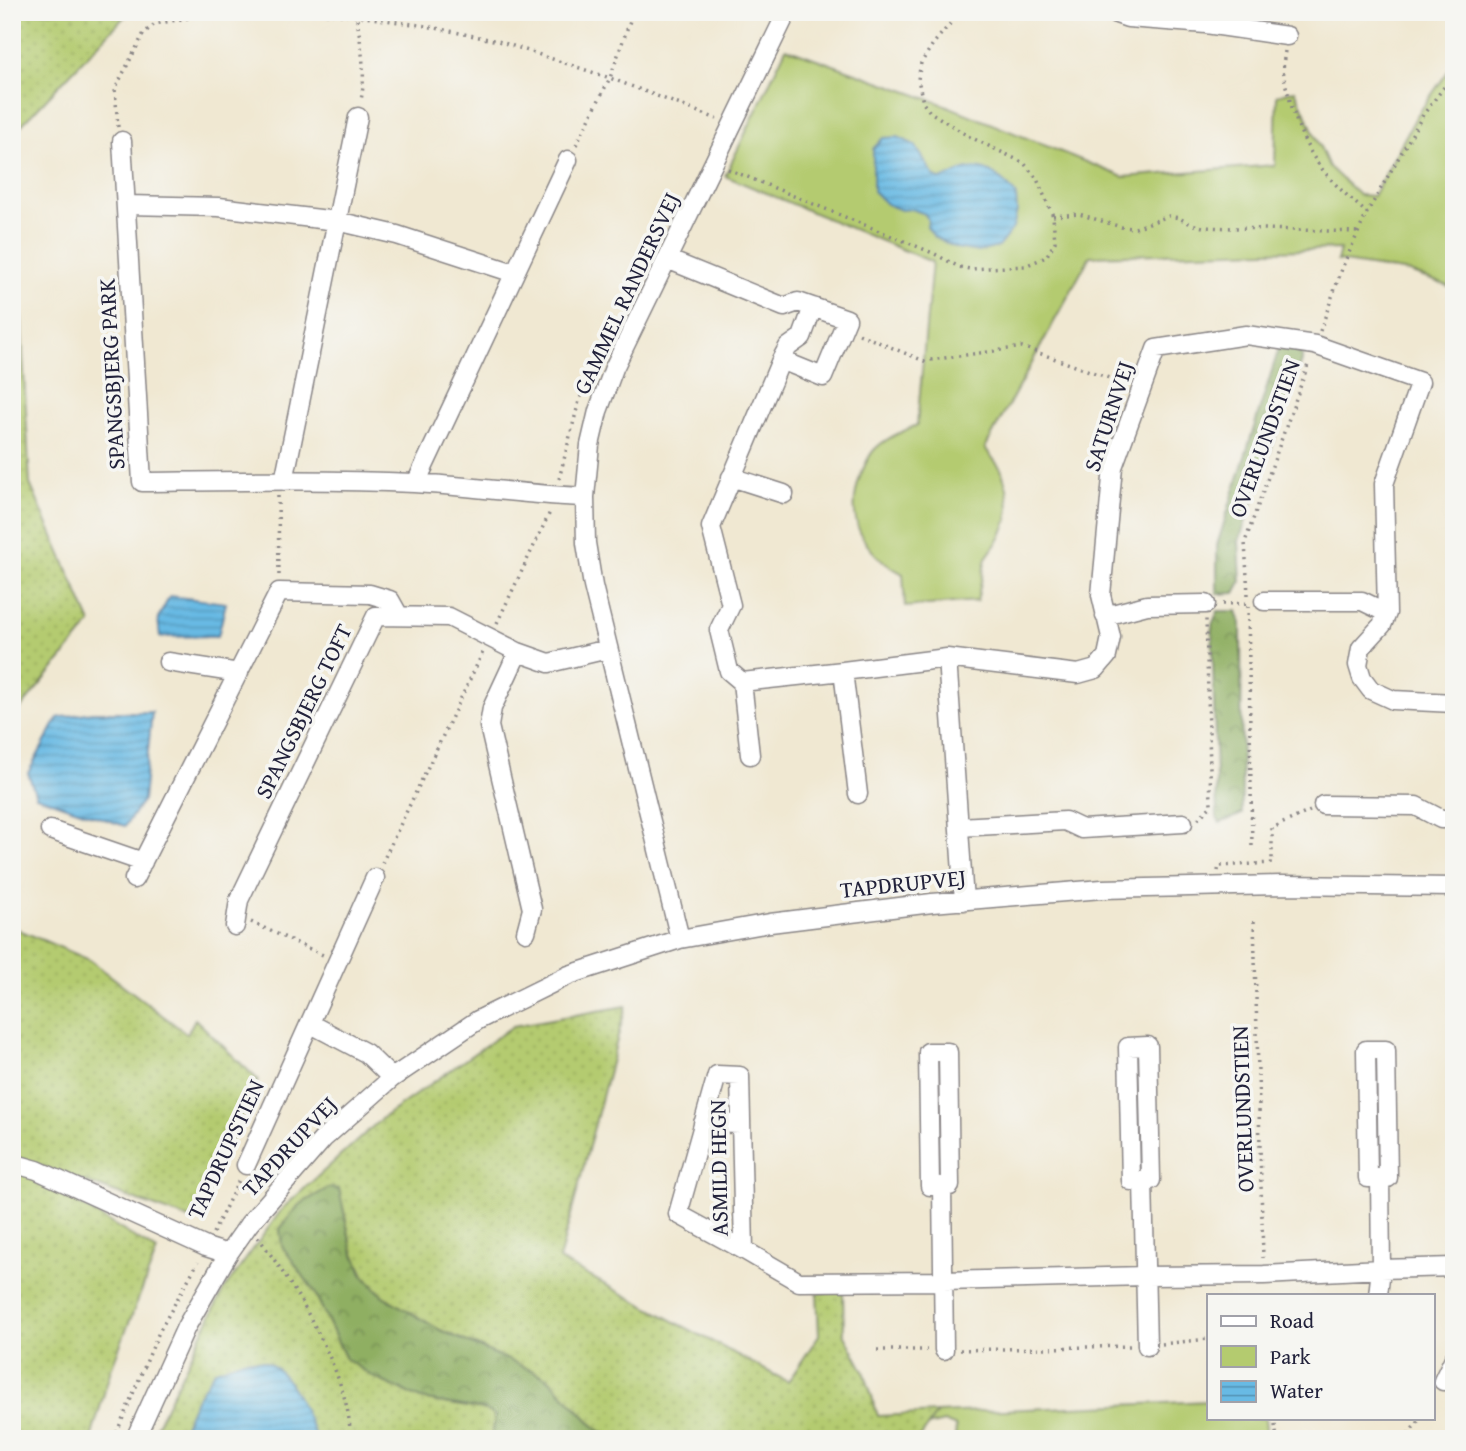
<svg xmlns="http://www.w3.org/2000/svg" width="1466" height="1451" font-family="'Gentium Book Plus',serif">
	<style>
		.grass { fill: url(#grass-dots); stroke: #6b7655; stroke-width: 2 }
		.forest { fill: url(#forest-crowns); stroke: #58684e; stroke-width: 2 }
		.green { fill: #b4cb6f; stroke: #6b7655; stroke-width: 2 }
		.water { fill: url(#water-rules); stroke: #456e90; stroke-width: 2 }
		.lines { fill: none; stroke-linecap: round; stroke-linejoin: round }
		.minor-casing { stroke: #898586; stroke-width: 21 }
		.path { stroke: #898586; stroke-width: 3.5; stroke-dasharray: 2 5; stroke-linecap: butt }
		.minor { stroke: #fff; stroke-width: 18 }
		.labels { text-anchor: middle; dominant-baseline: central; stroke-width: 7; stroke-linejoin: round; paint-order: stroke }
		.street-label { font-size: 23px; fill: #22223b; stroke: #f6f6f2 }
	</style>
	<defs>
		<pattern id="grass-dots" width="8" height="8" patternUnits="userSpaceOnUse" patternTransform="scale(1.75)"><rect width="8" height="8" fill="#b4cb6f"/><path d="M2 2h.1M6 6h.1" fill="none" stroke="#9aae61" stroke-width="1.8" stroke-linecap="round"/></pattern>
		<pattern id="forest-crowns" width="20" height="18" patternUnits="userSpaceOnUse" patternTransform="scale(1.75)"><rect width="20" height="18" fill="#8faf62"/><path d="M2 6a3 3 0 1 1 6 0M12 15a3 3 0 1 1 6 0" fill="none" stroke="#748e52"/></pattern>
		<pattern id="water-rules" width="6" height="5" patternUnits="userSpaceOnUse" patternTransform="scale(1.75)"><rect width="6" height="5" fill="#68bae4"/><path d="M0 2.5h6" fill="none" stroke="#5597ba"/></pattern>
	</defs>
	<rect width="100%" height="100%" fill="#f6f6f2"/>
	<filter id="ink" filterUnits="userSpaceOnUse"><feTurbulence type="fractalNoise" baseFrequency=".0143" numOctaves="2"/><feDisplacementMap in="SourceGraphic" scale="14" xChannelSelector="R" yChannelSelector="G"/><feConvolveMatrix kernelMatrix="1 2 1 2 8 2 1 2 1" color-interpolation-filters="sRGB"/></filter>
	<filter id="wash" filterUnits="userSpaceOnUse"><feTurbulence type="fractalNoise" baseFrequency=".00686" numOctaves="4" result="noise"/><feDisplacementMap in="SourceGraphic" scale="28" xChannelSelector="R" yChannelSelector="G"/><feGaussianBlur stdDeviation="1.57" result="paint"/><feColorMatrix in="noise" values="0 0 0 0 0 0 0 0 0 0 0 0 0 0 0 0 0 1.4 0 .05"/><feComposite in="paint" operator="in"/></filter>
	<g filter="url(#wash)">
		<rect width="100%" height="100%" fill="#f0e8d2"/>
		<path class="grass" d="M12,12H129L12,135Z
			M12,150L30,484L91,623L12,719Z
			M12,927L90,960L187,1034L195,1019L258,1080L195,1221L12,1156Z
			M626,1006L559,1260L788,1382L819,1335L817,1293L843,1291L844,1334L864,1371L878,1416L937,1413L919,1439H612L597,1429L547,1377L440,1330L383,1296L365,1277L352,1249L339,1189L299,1205L280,1229L283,1246L314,1291L346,1359L421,1399L486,1410L495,1416L491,1439H150L223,1291L282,1209L381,1119L513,1026Z
			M12,1172L29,1174L157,1251L111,1369L91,1439H12Z"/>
		<path class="forest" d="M1279,348L1302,351V361L1239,541L1241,582L1235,593L1217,594V545Z
			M1218,611H1237L1241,624L1242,814L1220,823L1217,818L1212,625Z
			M328,1188L339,1189L352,1249L362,1274L383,1296L440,1330L547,1377L597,1429L612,1439H491L495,1416L486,1410L421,1399L375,1378L346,1359L314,1291L282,1246L280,1229L299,1205Z"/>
		<path class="green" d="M786,48L945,105L1123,177L1275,165L1277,95L1295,90L1329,167L1359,195L1373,196L1416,117L1454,63V288L1409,272L1337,261L1340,249L1090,256L985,448L1001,469L1007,488L1009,507L1007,521L1000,538L986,558L977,601L905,607L903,574C862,552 844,519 861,474C865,465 868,457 874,450C885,438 902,432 917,425L932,262L725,176Z
			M1209,1401V1418H1265L1267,1439H955L956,1427L944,1422L928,1426L937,1413Z"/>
		<path class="water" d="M898,137L915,145L934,176L939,179C947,178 953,174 961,171C985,161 1001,179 1016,194L1017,211L1013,228L998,247L978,252L956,248L934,237L927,226L928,220L925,214L912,209L901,210L886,204L873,191V149L883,138Z
			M170,596L226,603L218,636L160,637L158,618Z
			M92,712H152L143,800L125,826L36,796L28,773L58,718Z
			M246,1359C251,1360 258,1360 263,1361C289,1369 304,1410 314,1433V1439H178L195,1401L215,1370Z"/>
	</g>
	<g filter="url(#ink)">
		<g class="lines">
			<g class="minor-casing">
				<path id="minor" d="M1111,12L1128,18L1206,24L1287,36
					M122,141L142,482C233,481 324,479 414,483C471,486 528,495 585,497
					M127,205L219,207L337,221L397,235L514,273
					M667,259L784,307L798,302L847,319L823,377L781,360
					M731,477L784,494
					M284,481L358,117
					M416,483L568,160
					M1264,601H1362L1387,613
					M1105,616L1147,605L1206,604
					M947,658L964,901
					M168,662L239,673
					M843,671L858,794
					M742,682L843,671L947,658L1078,674L1096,669L1107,656L1111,637L1101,595L1113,467L1156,349L1246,335L1315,345L1420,382L1384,484L1387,613L1382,625L1361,648L1358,665L1362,678L1371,690L1393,700L1454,703
					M750,755L742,682L729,671L719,630L731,605L711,527L781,360L788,347L802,337L813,307
					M1323,805L1416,806L1441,819H1454
					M959,827L1065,821L1082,829L1183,823
					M50,830L143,862
					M134,879L279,592L370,594L390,600L399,616
					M235,926L239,900L376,616L449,617L518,652
					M526,932L532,909L489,726L492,708L518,652L549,663L608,649
					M680,939L593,586L586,543L585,497L590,445L598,411L614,368L787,12
					M311,1024L366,1053L392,1078
					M1366,1050H1386L1388,1178H1368Z
					M703,1123L741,1124
					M12,1163L37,1170L206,1247L228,1254
					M246,1165L375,878
					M1143,1181L1151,1180L1148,1046L1128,1047L1131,1181H1143L1147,1346
					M942,1186H950L948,1052H928L930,1186H942L944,1350
					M744,1250L740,1076L717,1075L678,1214L744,1250L799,1282L943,1281L1145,1276L1264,1275L1381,1269L1454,1267
					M1378,1295L1381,1269L1380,1178
					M1443,1381L1454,1358
					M135,1439L186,1327L228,1254L249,1224L323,1139L392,1078L478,1020L569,975L680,939L770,923L932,903L1102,889L1281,885L1454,887"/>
			</g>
			<path class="path" d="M305,12L357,16L426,26L498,41L610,78L717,119
				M356,12C360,42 367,70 361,100
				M1285,51C1281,74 1285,82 1291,104C1306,157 1326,178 1367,213
				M118,127L115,89L144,33L155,24L222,12
				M576,145L610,78L633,12
				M728,169L933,253L959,267L970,269L1025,266L1046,257L1055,242L1053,216L1037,179L1024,163L968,136L930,112L923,103L918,79L921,63L933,44L955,18L957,12
				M1053,216L1079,214L1121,227L1135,228L1169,216L1179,218L1191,224L1203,227L1359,232
				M1320,331L1343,266L1367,213L1423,115L1454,74
				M859,334L924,361L1022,347L1126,384
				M559,479L579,401L596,363
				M278,496L279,576
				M1248,595L1245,542L1309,362
				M1223,604L1250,603
				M1248,606L1252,849
				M497,623L551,510
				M1198,819L1211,806L1206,619
				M382,863L483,652
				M1218,871L1219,866L1272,863V828L1310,811
				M1254,921L1263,1258
				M251,922L323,955
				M213,1233L239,1180
				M258,1237C290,1281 314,1319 335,1370C343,1391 351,1415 350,1439
				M1162,1344L1209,1339
				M877,1350H927
				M960,1350L1130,1346
				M1274,1418L1277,1439
				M114,1439L159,1332L198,1262
				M1403,1439L1422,1418"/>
			<use href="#minor" class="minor"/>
		</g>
	</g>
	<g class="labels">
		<g class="street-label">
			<text transform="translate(626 293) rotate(-65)">GAMMEL RANDERSVEJ</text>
			<text transform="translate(111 374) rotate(-93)">SPANGSBJERG PARK</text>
			<text transform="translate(1108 416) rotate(-72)">SATURNVEJ</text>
			<text transform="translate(1264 438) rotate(-70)">OVERLUNDSTIEN</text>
			<text transform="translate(303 711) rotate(-64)">SPANGSBJERG TOFT</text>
			<text transform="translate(903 883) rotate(-6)">TAPDRUPVEJ</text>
			<text transform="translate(1242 1109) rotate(-92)">OVERLUNDSTIEN</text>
			<text transform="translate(289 1146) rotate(-47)">TAPDRUPVEJ</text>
			<text transform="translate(225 1149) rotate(-65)">TAPDRUPSTIEN</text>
			<text transform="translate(718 1168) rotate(-91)">ASMILD HEGN</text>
		</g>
	</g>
	<rect width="1466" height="1451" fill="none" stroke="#f6f6f2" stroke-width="42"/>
	<rect x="1207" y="1294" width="228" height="126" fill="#f6f6f2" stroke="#a1a1a9" stroke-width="2"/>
	<rect x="1221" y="1316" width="35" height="10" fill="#ffffff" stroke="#a1a1a9" stroke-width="2"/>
	<text x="1270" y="1328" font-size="21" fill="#22223b">Road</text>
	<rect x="1221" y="1346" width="35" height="21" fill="#b4cb6f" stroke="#a1a1a9" stroke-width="2"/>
	<text x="1270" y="1364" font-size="21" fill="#22223b">Park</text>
	<rect x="1221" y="1381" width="35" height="21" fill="url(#water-rules)" stroke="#a1a1a9" stroke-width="2"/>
	<text x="1270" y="1398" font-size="21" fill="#22223b">Water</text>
</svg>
